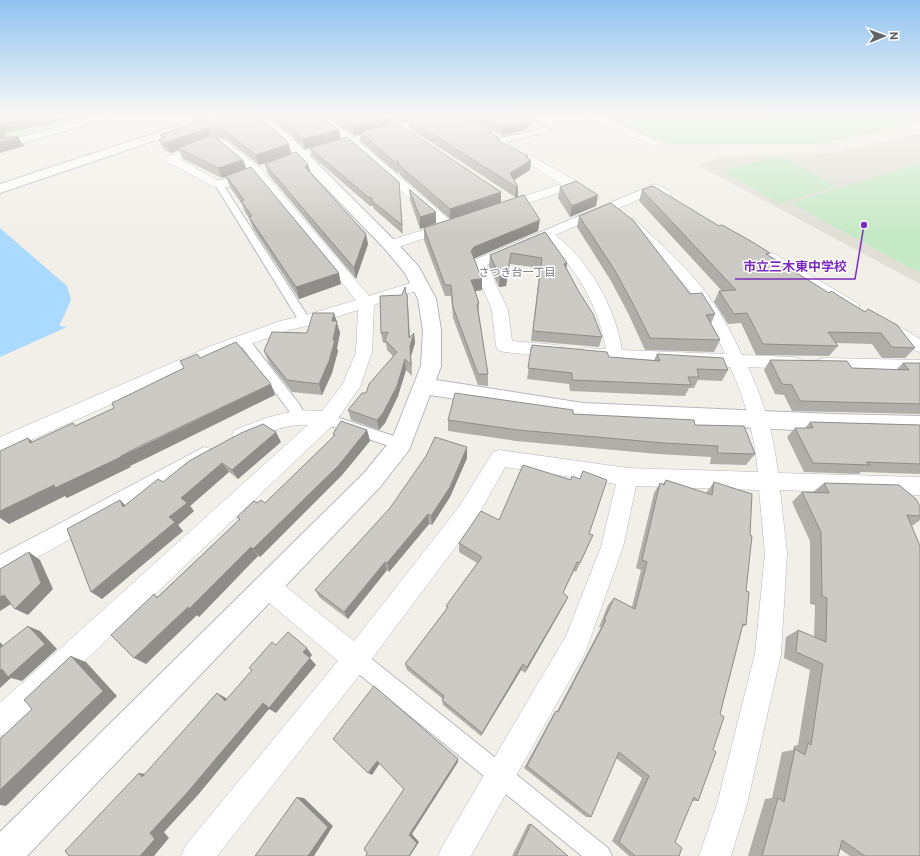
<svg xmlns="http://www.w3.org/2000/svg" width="920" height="856" font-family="Commissioner,'Noto Sans JP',sans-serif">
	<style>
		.education { fill: #e1ded6 }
		.green { fill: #c5e8c5 }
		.water { fill: #aadaff }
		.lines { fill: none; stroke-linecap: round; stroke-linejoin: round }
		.pedestrian-casing { stroke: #b5b8bc; stroke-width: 2 }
		.minor-casing { stroke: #b5b8bc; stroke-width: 1 }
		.tertiary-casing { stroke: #b5b8bc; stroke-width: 2 }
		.pedestrian { fill: #fff; fill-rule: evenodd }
		.minor { fill: #fff; fill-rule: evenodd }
		.tertiary { fill: #fff; fill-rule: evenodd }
		.wall { fill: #afaea9 }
		.shaded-wall { fill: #8f8d8a }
		.building { fill: #cccac5; stroke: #8f8d8a }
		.labels { text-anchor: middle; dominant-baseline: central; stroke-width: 3; stroke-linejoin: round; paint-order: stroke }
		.far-neighbourhood-label { font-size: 11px; fill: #70757a; stroke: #fff }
		.leader { fill: none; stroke: #7b2cbf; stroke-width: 1.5 }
		.callout-dot { fill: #7b2cbf; stroke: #fff; stroke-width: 1.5 }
		.callout-label { font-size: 13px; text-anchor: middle; font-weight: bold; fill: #7b2cbf; stroke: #fff; stroke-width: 3; stroke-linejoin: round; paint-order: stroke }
	</style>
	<rect width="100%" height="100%" fill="#f1efe8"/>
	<path class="education" d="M920,134V284L698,165L723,156L838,152Z"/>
	<path class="green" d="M0,116H126L0,151Z
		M601,116H920V123L815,145L668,144Z
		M779,156L837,186L780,204L722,171Z
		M920,163V273L791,203Z"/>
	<path class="water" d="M0,228L67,286L71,299L65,314L59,326L67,327L0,357Z"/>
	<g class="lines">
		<g class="pedestrian-casing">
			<path id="pedestrian" d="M435,116H446L305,156H302L298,154L299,152Z
				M513,116H521L551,130L547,132L500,143H497V139L540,129L513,118Z
				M218,180L222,183L309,318L311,321L309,324H301L214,183Z
				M243,336L247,337L300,405L305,417L303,421L298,422L293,421L289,411L237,340L239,337Z
				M327,414L406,440L408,444L406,448L401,450L322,423L320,419L322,415Z
				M356,649L363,652L608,848L612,856H582L349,666L346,659L349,652Z"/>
		</g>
		<g class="minor-casing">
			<path id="minor" d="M99,116H113L111,118L0,149V143Z
				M312,116H323L355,138L453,223L455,226L453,229L395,248H385L383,245L385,242L439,225L347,142Z
				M378,116H389L421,136L416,139L412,138Z
				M449,116H460L576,181L599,197L597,200H589L570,189L508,210H500L498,207L500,204L562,184Z
				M587,116H599L659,141L660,143L655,146L651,145L589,118Z
				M212,139L225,140L261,169L369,296L420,280L425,282L427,285L425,288L374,305L372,352L360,387L334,424L10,732L0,736V703L308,425C285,423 264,435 242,443L235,440L232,435L235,430L266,418L298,410L322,411L343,384L356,352L358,310L311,325L289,330L223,354L0,454V437L211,346L280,321L303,316L356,300L255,176L228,187H214L166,161L164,159L166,157ZM213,145H218L249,170L223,180H217L179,159Z
				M655,184L669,191L671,194L669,197H661L654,193L555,235C590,262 615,307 622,350L725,354C715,332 704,310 689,290C670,266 647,246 624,225L623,222L624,219H634C656,240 679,260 699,284C717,305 730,330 742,355L794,357L800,359L803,363L800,367L794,369L748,367C764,401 774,436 778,473L920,477V495L780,490L787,553L781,654L747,804L731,856H699L717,804L755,654L765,553L759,490L636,486L623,547L585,653L471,856H438L443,845L566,636L601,547L616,484L505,467L475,521L365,668L217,856H181L186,845L338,661L259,594L255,586L259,578L267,574L275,578L354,641L459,507L493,452L500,450L628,468L758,472C754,435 746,400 730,367L615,362L578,358L576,354L578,350L584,348L606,349C599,308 577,266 544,240L487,265L508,310L512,341L557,345L563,347L565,351L563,355L557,357L504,352L498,350L496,346L492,310L472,263L474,260Z
				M770,253L775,254L857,303L860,306L857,309L852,311L847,309L765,260L763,257L765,254Z
				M887,322L893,323L920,339V352L914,350L881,331L879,327L881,323Z
				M823,358L920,360V372L823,370L817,368L814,364L817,360Z
				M204,447L211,449L214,455L211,461L0,578V555Z"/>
		</g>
		<g class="tertiary-casing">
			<path id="tertiary" d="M207,116H223L221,118L0,193V184Z
				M249,116H261L286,132L396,242L419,267L436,299L441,330V366L436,380L583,403L832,414L920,416V434L832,432L583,419L430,395L409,450L380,487L27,856H0V832L364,473L392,439L421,366L423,330L418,299L405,273L384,248L278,138L250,118Z"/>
		</g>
		<use href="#pedestrian" class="pedestrian"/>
		<use href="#minor" class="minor"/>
		<use href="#tertiary" class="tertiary"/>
	</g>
	<path class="wall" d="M269,116H319L341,139L399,182L403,234L374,209L373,206H370L312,156L310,148L313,147L305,149L287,131L271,120Z
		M325,116H386L389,124L501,192V203L450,219L401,176L398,171V174L361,142L360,134L354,136Z
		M391,116H460L499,138V141L531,160L530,170L514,180L518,187V197H515L410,128L409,121L402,123Z
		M463,116H521L528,129L502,136Z
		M208,121L291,154L308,164L310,172L368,244L356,279L268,174L265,164L273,161L259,165L226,139L216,138L243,160L246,169L341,284L299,299L253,228L249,218L245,212L242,204L230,187L226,177L222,178L183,159L179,150L171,153L164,150L159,140L162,139L160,135Z
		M560,187L596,206L570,217L558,198Z
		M409,189L436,212V223L420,229L410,200Z
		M642,190L768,255L915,348L905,358H882L872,344L836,343L838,346L829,356L756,355L741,323L728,324L714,302L719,291H722L639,201Z
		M579,216L690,294L715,314L711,324L720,340L714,352L645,350L628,313L611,281L577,227Z
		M424,228L538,231L474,258L482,279V290L475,291L479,303V314L488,374V386L478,385L453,318L451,296H445L424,240Z
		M545,232L567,263L566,268L602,337L599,347L531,341L540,268L510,264L506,286L499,287L489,266L490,255Z
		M406,294H407L408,305L410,337L414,333L415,343L411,356L412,376L406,370L398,396L385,423L379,430L351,420L348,410L366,393L393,356L387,350L386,343H383L381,333Z
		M334,313L340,333L337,348L338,351L332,373L322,395L292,392L269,363L264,351L307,333Z
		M532,345L609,357L654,360L657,354L728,370L722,381L698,380L694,388H689L685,396L570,391L569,384L527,379Z
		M770,360L852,368L896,370L903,363H920V414L792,411L784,395L775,394L764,370Z
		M573,414L695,425L755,454L746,465L710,464L711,457L658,454L516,441L448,431V420Z
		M810,422L920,425V474L861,472L859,474L804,472L787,437L795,428H805Z
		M367,430L370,441L342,475L260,557L258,556L199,617L197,615L146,664L154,594L157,597L239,520L237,517L257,503H265L334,436L333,434Z
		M281,442L238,479L229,472L190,506L194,511L178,525L183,531L102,599L120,500L125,505L163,482Z
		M467,447V458L450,497L432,525L429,524L389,572L387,570L348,619L320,598L315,590Z
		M666,480L706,493L714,482L746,591V625L742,627L698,801H692L675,842L679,856H629L612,841L642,778L616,758L591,817H586L524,768L553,715L556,711H557L601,627H599L608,605L614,598L632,607L641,570L636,568L654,493L660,483L663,484Z
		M824,483L920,506V520L912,526L920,856H850L840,849L838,856H748L765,799L772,798L782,752L793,750L794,746L798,745L810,670L784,658L786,637L798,630L814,637L815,605L810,604V541L792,502L802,492H813Z
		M499,520L589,534L593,535L576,572L574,571L563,593L568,597L564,605L525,673L521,670L481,736L443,705L442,700L443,699L407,670L405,664L447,608L446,606L477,563L459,552V543Z
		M528,824H531L568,856H512Z"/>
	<path class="shaded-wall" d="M43,116H70L59,118L60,122L4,133L8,139L0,142V124Z
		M402,116H431L409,119V121L402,123Z
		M389,117L390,126L360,132V134L354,136L353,126Z
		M529,120L528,129L502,136L503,127Z
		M208,128L212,138L178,148L179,150L171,153L166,143Z
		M339,130L341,139L305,149L303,139Z
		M18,137L24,146L0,153V142Z
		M289,144L291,154L259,165L256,155Z
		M528,156L527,163L531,160L530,170L509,183L510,173L526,157Z
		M243,160L247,170L222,178L218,168Z
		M308,164L311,174L305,167Z
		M516,187H518V197H515Z
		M501,192V203L450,219V209Z
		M598,195L596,206L570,217L572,206Z
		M436,212V223L420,229V217Z
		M540,220L538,231L473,259L471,251L474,247Z
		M366,234L368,244L356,279L354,268Z
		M511,253L506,286L499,287L500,277Z
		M567,263L565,274L564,264Z
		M339,273L341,284L299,299L296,287Z
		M482,279V290L471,292V280Z
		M407,294L410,345L414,333L415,343L411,356L412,376L409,338Z
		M334,313L340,333L337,348L338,351L332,373L322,395L319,384L333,340L332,321Z
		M405,359L406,370L398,396L385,423L379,430L377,420Z
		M271,384L275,395L147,458L130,466L131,467L67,498L65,496L9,524L0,518V511L54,485L121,456Z
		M367,430L370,441L342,475L260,557L253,549Z
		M276,432L281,442L238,479L232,470Z
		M28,438L40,448L30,443Z
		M467,447V458L450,497L432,525L431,516Z
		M222,463L229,472L190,506L194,511L178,525L183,531L102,599L91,592L181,498Z
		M120,500L129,509L123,507Z
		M428,514L429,524L389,572L387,563Z
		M251,547L258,556L199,617L197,615L146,664L134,658Z
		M29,552L40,560L53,589L28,615L15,609Z
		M385,562L387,570L348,619L344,612Z
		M4,595L16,601L0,611V597Z
		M568,597L564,605L525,673L527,667Z
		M28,626L40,631L57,649L22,681L11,678L0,688V670L2,669Z
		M0,642L12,655L0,651Z
		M307,648L312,655L309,659L303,652Z
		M71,656L86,662L117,696L6,806L0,805V790Z
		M310,658L316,665L276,713L269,709L198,795L164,832L169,838L154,856H140L150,833L263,703Z
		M523,664L521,670L481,736L482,733Z
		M217,693L226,698L234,706L225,701Z
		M458,759V762L412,834L419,842L410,856H409V835Z
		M377,761L380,763L372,775L368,773Z
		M139,773L153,775L142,777Z
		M297,797L304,798L333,826L314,856H308Z"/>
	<path class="building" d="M0,116H43L0,124Z
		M230,116H255L274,129L289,144L256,155L222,129L208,128L166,143L159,140L165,137L160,135L203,119L208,121Z
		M275,116H319L339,130L303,139L285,122Z
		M337,116H386L389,117L353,126Z
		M420,116H460L491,132L489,133L499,138L496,139L528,156L526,157L531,160L510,173L518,187H516L409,119Z
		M481,116H521L529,120L503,127Z
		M396,122L501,192L450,209L400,166L397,160V164L360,132Z
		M15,136L18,137L0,142V139Z
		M209,136H214L243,160L218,168L178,148Z
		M347,137L399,182L402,225L372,201V198L368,197L310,148Z
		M296,152L308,164L305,167L366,234L354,268L265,164Z
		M251,167L339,273L296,287L249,217L252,216L241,201L244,200L226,176Z
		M576,181L598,195L572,206L560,187Z
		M653,186L719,226L722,225L749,240L770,253L766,254L829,293L831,291L865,312L868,309L897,325L915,348L892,347L881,333L828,332L838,346L763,344L747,313L734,314L719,291L736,290L642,190Z
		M409,189L436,212L420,217Z
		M524,195L540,220L474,247L471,251L482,279L471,280L479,303L477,304L488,374H478L453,307L451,285H445L424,228Z
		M611,203L634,221L690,294L702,293L715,314L706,315L720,340L650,338L632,302L614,269L579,216Z
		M545,232L567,263L564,264L579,292L593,314L602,337L533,331L542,258L511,253L507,276L500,277L490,255Z
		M405,287L406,294H407L409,338L414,333L410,346L411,365L405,359L397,386L383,413L377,420L348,410L362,393H366L369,384L397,352L385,340L388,332L381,333L380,296L402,295Z
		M313,313H334L332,321H337L333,340H335L329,361L319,384L287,380L264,351L272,332L307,333Z
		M236,342L271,384L138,447L121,456V457L55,488L54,485L0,511V451L28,438L30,443L73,423L75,426L114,408L112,403L184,368L180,361L197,354L200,358Z
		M532,345L607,352L609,357L660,361L657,354L723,358L728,370L697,369L699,377H688L691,385L572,380V373L528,368L531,348H532Z
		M770,360L847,361L852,368L909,370L903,363H920V404L800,401L792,385L782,384Z
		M455,393L573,410V414L694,420L695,425L744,426L755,454L717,453L718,446L664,443L518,430L448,420Z
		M341,421L367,430L339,465L253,549L251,547L189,609L188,607L134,658L111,635L154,594L157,598L240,519L237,517L254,501L257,503L261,500L265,503L335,435L333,434Z
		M810,422L920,425V464L866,462L870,465L813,463L795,428H813Z
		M263,424L276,432L232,470L222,463L181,498L187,503L169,517L175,522L91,592L67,529L120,500L123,507L158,479L163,482L189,461L241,433Z
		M435,437L467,447L450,487L431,516L428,514L387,563L385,562L344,612L315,590L390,508L426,456Z
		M523,465L571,480L572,476L580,479L583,471L607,480L589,534L593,535L580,563L577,562L563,593L568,597L527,667L523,664L482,733L442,700L444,696L405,664L448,607L446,606L482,557L459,543L481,511L499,520Z
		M666,480L712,495L714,482L752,494L750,535L752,536L746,591L749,592L746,625L743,624L720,714L724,717L713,750L716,752L698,801L694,797L675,842L682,848L679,856H635L619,842L649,776L619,752L591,817L527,766L556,711L558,712L606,620H604L614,598L635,609L647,562L642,560L660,483L664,485Z
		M824,483L899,485L916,499L920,506V516L907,515L920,546V856H865L842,840L838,856H762L778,798L784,802L795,749L805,755L808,743L811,745L823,664L796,652L798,630L826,642L827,598L822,596L821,532L802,492L829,493Z
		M29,552L41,583L15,609L4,595L0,597V569Z
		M28,626L45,644L8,677L2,669L0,670V648Z
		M288,632L307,648L303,652L310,658L269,708L263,703L186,794L150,833L155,839L140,856H69L65,851L139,773L142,777L217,693L225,701L252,670L249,668L272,642L276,645Z
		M71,656L103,691L0,790V739L32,709L24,700Z
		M374,686L458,759L409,835L417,843L409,856H366L367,853L364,849L404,789L377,761L368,773L333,739Z
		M297,797L328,827L308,856H255Z
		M531,824L568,856H516Z"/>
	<linearGradient id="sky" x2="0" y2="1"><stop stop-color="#8fc3f1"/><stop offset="0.49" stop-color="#f9f8f5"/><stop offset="1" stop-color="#f9f8f5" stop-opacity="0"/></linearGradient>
	<rect width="920" height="235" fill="url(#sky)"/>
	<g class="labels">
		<g class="far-neighbourhood-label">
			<text x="517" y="271">さつき台一丁目</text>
		</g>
	</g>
	<path class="leader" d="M864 225L855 279H735"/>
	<circle class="callout-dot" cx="864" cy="225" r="4"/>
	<g class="callout-label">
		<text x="795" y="271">市立三木東中学校</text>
	</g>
	<g transform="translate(884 36) rotate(89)" stroke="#ffffff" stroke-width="3" paint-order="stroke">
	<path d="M0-3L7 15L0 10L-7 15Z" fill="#5f6368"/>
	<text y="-6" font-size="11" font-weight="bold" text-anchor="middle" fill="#5f6368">N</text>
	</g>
</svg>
